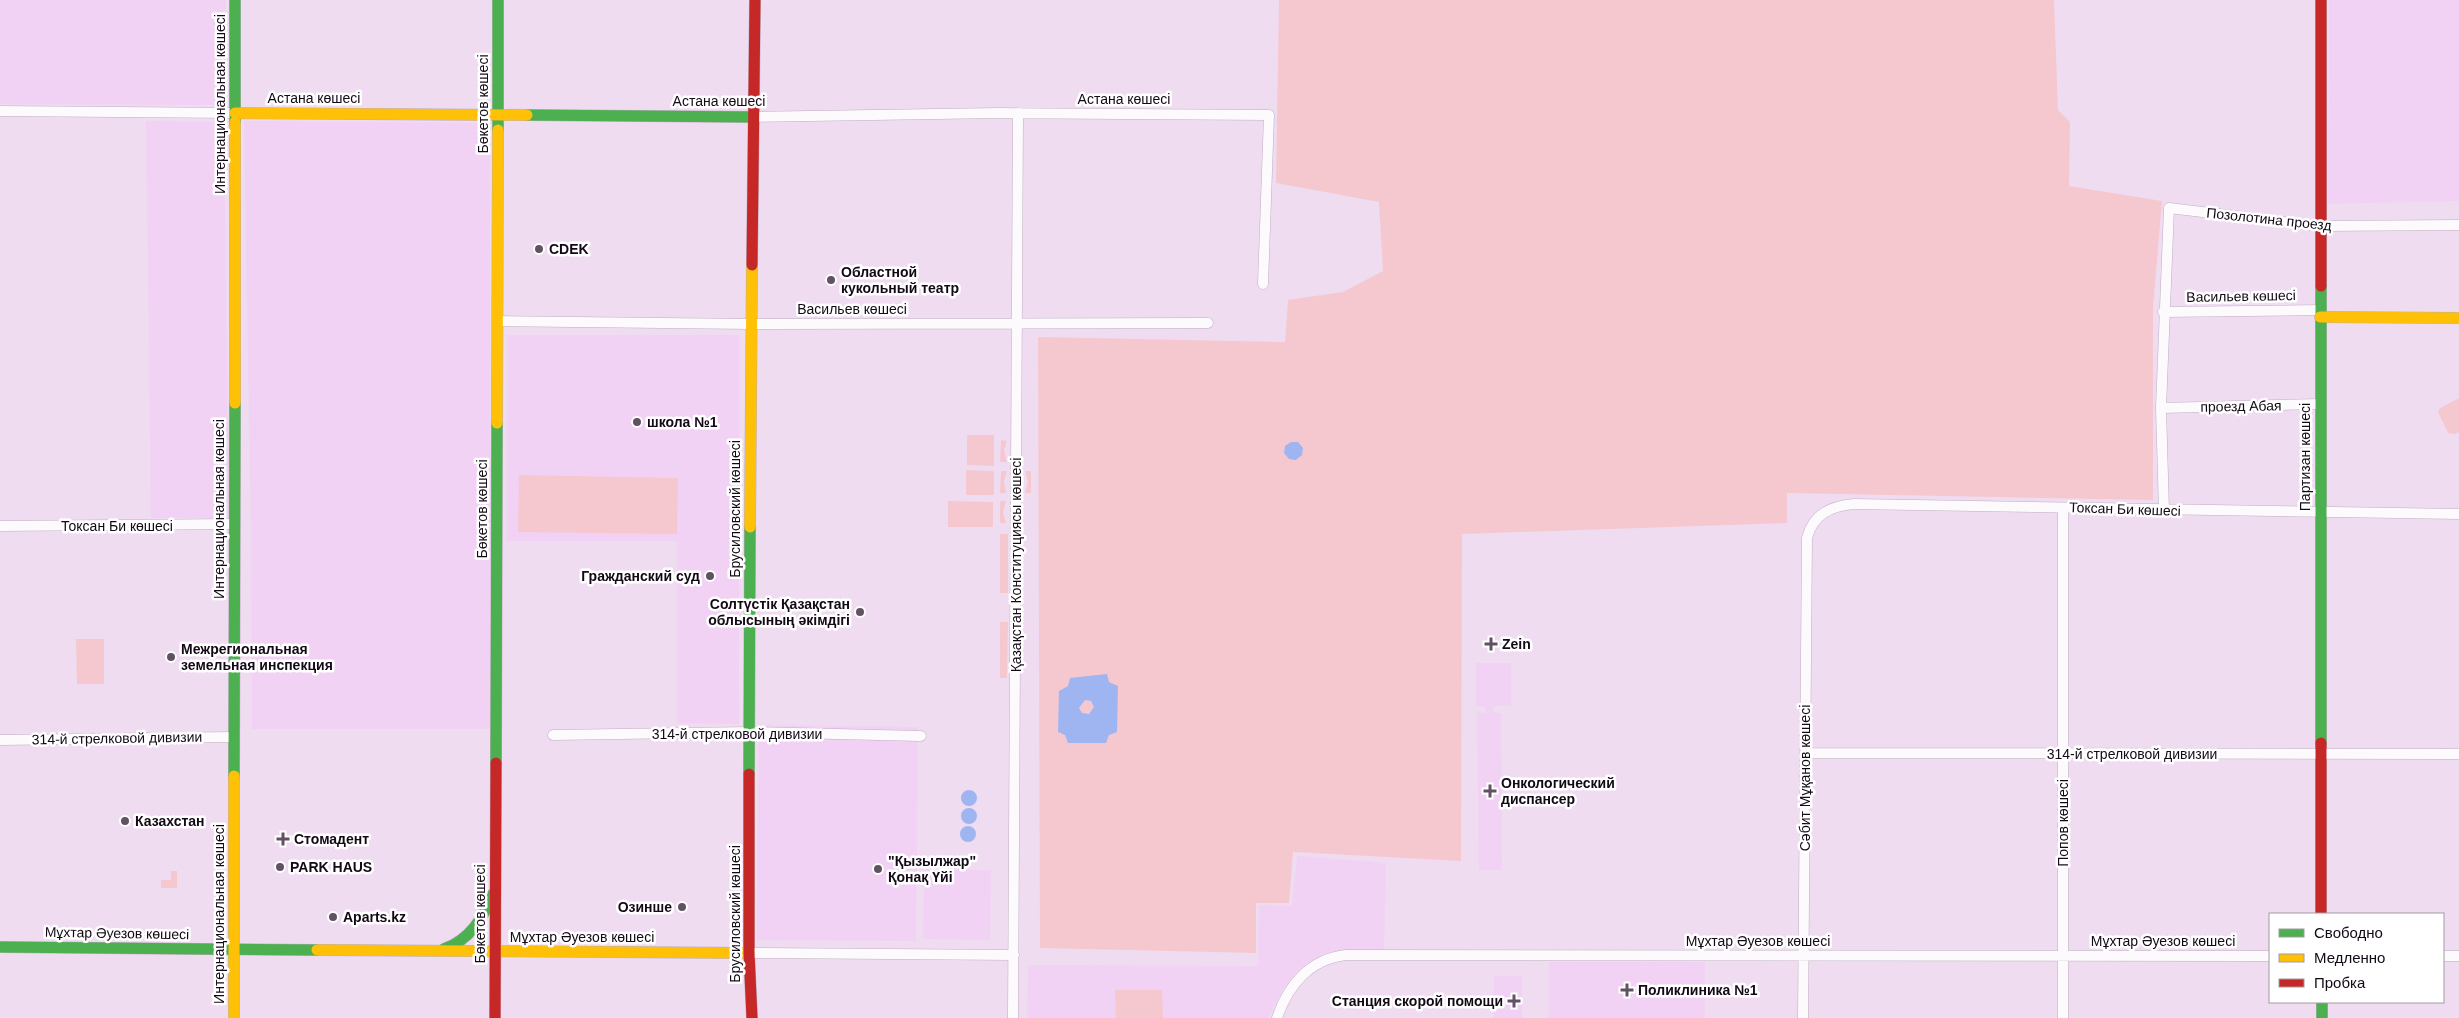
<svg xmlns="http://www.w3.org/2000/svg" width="2459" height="1018" font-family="Helvetica,sans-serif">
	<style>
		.built { fill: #f1d2f4 }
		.green { fill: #f5c8cf }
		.water { fill: #9fb5f2; fill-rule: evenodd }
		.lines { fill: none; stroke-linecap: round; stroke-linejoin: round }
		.street-casing { stroke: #beafbf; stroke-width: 11 }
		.fast-casing { stroke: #beafbf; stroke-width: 12 }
		.slow-casing { stroke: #beafbf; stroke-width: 12 }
		.jam-casing { stroke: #beafbf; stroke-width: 12 }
		.street { stroke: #fdfafd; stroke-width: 10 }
		.fast { stroke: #4caf50; stroke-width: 11 }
		.slow { stroke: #ffc107; stroke-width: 11 }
		.jam { stroke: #c62828; stroke-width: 11 }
		.poi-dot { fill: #605262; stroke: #fff; stroke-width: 2 }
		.labels { text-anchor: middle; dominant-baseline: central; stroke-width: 5; stroke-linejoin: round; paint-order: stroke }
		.street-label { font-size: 14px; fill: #130815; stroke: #fff }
		.poi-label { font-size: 14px; font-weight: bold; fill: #130815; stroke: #fff; text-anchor: start }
	</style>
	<rect width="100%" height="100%" fill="#efdcf1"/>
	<path class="built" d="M0,0H226V105L0,104Z
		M2329,0H2459V201L2328,204Z
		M146,121L224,122L229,518H151Z
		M244,121L490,123V729H252L251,537Z
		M507,335H739V724L677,723V541H507Z
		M1476,663H1511V706H1494V713H1501L1502,870H1479L1477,713H1485V707L1476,706Z
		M759,725L918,727L916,941L757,940Z
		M1297,856L1386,863L1384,951L1344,950L1325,953L1309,962L1297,971L1283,989L1268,1018H1027L1028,965L1258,966L1259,905L1292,906Z
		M924,870H991L990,940L923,939Z
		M1549,962H1705V1018H1549Z
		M1494,976H1522V1018H1494V1006H1506V997L1494,996Z"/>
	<path class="green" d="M1279,0H2054L2058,110L2070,122L2069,186L2162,201L2153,308V500L1787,493V523L1462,534L1461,861L1293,852L1289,903H1256V953L1040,948L1038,337L1285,342L1288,300L1343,292L1383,271L1379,202L1276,183Z
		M2459,398V432L2454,434L2448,433L2438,412L2440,408Z
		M967,435H994V466L967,465Z
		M1001,440L1007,441L1004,450L1007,462H1000Z
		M966,470L994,471V495H966Z
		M1001,471H1007L1004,481L1006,493H1000Z
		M1025,471H1031V493H1025L1028,482Z
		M519,475L678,478L677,534L518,532Z
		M948,501L993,502V527H948Z
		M1000,501H1006L1003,513L1006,523H1000Z
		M1000,534H1008V593H1000Z
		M1000,622H1008L1007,678H1000Z
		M76,639H104V684H77Z
		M171,871H177V888H161V880H171Z
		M1115,990H1162L1163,1018H1116Z"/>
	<path class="water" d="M1291,442H1298L1303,448L1302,455L1296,460L1289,459L1284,453L1285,446Z
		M1107,674L1109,682L1118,686L1117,732L1109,735L1106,743H1068L1065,735L1058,732L1059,691L1068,686L1070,678ZM1085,700L1091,701L1094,707L1089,714L1082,713L1079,708Z
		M961 798a8 8 0 1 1 16 0a8 8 0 1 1-16 0Z
		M961 816a8 8 0 1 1 16 0a8 8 0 1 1-16 0Z
		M960 834a8 8 0 1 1 16 0a8 8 0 1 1-16 0Z"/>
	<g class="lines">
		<g class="street-casing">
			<path id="street" d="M0,111L235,113
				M753,117L999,113L1269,115L1263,284
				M2163,312L2320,310
				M497,321L751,324L1208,323
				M2161,408L2320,404
				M2164,511L2161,408L2169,208L2320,226L2459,225
				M0,526L234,524
				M553,735L750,732L921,736
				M0,740L233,737
				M1805,753L2459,754
				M749,953L1014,955
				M2443,956H2459
				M1013,1018L1018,113
				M1277,1018C1288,985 1310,959 1346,955L2270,956
				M1803,1018L1807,538C1813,514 1831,506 1854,504L2459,514
				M2063,1018V508"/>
		</g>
		<g class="fast-casing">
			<path id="fast" d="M527,115L753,117
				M235,122V0
				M498,130V0
				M2321,286V743
				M496,763L497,423
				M749,774L750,527
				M234,776L235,403
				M0,947L317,950
				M444,949C470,940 483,918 493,894
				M2322,1002V1018"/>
		</g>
		<g class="slow-casing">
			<path id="slow" d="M235,113L527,115
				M2320,317L2459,318
				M235,403V122
				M497,423L498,130
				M750,527L752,265
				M317,950L749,953
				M234,1018V776"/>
		</g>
		<g class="jam-casing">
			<path id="jam" d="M2321,0V286
				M752,265L755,0
				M2321,743V914
				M749,774V953L752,1018
				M495,1018L496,763"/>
		</g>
		<use href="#street" class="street"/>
		<use href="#fast" class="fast"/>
		<use href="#slow" class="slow"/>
		<use href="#jam" class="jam"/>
	</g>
	<g class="poi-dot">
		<circle cx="539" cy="249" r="5"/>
		<circle cx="831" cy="280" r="5"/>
		<circle cx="637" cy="422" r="5"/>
		<circle cx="710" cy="576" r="5"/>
		<circle cx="860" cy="612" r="5"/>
		<path d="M1488.5 636.5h5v5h5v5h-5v5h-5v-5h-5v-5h5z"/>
		<circle cx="171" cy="657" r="5"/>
		<path d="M1487.5 783.5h5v5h5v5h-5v5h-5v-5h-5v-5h5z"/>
		<circle cx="125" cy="821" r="5"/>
		<path d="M280.5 831.5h5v5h5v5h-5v5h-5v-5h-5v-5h5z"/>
		<circle cx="280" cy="867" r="5"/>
		<circle cx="878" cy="869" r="5"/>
		<circle cx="682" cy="907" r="5"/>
		<circle cx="333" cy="917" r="5"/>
		<path d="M1624.5 982.5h5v5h5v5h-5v5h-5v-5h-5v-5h5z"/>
		<path d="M1511.5 993.5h5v5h5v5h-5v5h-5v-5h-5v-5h5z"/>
	</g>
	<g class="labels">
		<g class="street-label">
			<text x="314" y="98">Астана көшесі</text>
			<text x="1124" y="99">Астана көшесі</text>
			<text x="719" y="101">Астана көшесі</text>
			<text transform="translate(220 104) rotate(-90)">Интернациональная көшесі</text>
			<text transform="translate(483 104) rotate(-90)">Бөкетов көшесі</text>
			<text transform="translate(2269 219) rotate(6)">Позолотина проезд</text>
			<text transform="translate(2241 296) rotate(-1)">Васильев көшесі</text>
			<text x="852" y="309">Васильев көшесі</text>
			<text transform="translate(2241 406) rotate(-1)">проезд Абая</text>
			<text transform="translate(2305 457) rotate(-90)">Партизан көшесі</text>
			<text transform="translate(219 509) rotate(-90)">Интернациональная көшесі</text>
			<text transform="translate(482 509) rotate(-90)">Бөкетов көшесі</text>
			<text transform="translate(735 509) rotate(-90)">Брусиловский көшесі</text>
			<text transform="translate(2125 509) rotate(2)">Токсан Би көшесі</text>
			<text x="117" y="526">Токсан Би көшесі</text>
			<text transform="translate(1016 565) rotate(-90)">Қазақстан Конституциясы көшесі</text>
			<text x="737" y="734">314-й стрелковой дивизии</text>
			<text transform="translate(117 738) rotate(-1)">314-й стрелковой дивизии</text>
			<text x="2132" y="754">314-й стрелковой дивизии</text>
			<text transform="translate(1805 778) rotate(-90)">Сәбит Мұқанов көшесі</text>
			<text transform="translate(2063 823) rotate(-90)">Попов көшесі</text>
			<text transform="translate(219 914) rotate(-90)">Интернациональная көшесі</text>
			<text transform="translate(480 914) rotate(-90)">Бөкетов көшесі</text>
			<text transform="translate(735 914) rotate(-90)">Брусиловский көшесі</text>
			<text transform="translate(117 933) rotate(1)">Мұхтар Әуезов көшесі</text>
			<text x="582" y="937">Мұхтар Әуезов көшесі</text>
			<text x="1758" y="941">Мұхтар Әуезов көшесі</text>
			<text x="2163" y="941">Мұхтар Әуезов көшесі</text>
		</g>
		<g class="poi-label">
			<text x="549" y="249">CDEK</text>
			<text x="841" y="272">Областной<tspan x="841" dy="16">кукольный театр</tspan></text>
			<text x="647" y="422">школа №1</text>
			<text x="700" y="576" text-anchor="end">Гражданский суд</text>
			<text x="850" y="604" text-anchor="end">Солтүстік Қазақстан<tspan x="850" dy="16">облысының әкімдігі</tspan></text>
			<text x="1502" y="644">Zein</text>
			<text x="181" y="649">Межрегиональная<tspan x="181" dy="16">земельная инспекция</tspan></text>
			<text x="1501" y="783">Онкологический<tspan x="1501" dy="16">диспансер</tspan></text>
			<text x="135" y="821">Казахстан</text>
			<text x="294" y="839">Стомадент</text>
			<text x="888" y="861">"Қызылжар"<tspan x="888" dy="16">Қонақ Үйі</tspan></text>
			<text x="290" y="867">PARK HAUS</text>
			<text x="672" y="907" text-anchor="end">Озинше</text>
			<text x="343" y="917">Aparts.kz</text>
			<text x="1638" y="990">Поликлиника №1</text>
			<text x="1503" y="1001" text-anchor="end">Станция скорой помощи</text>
		</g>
	</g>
	<rect x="2269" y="913" width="175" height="90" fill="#ffffff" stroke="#a19ca1"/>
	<rect x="2279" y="929" width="25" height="8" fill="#4caf50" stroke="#a19ca1"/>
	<text x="2314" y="938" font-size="15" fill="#130815">Свободно</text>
	<rect x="2279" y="954" width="25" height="8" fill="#ffc107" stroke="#a19ca1"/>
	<text x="2314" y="963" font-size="15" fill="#130815">Медленно</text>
	<rect x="2279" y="979" width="25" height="8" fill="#c62828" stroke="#a19ca1"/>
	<text x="2314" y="988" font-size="15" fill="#130815">Пробка</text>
</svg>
